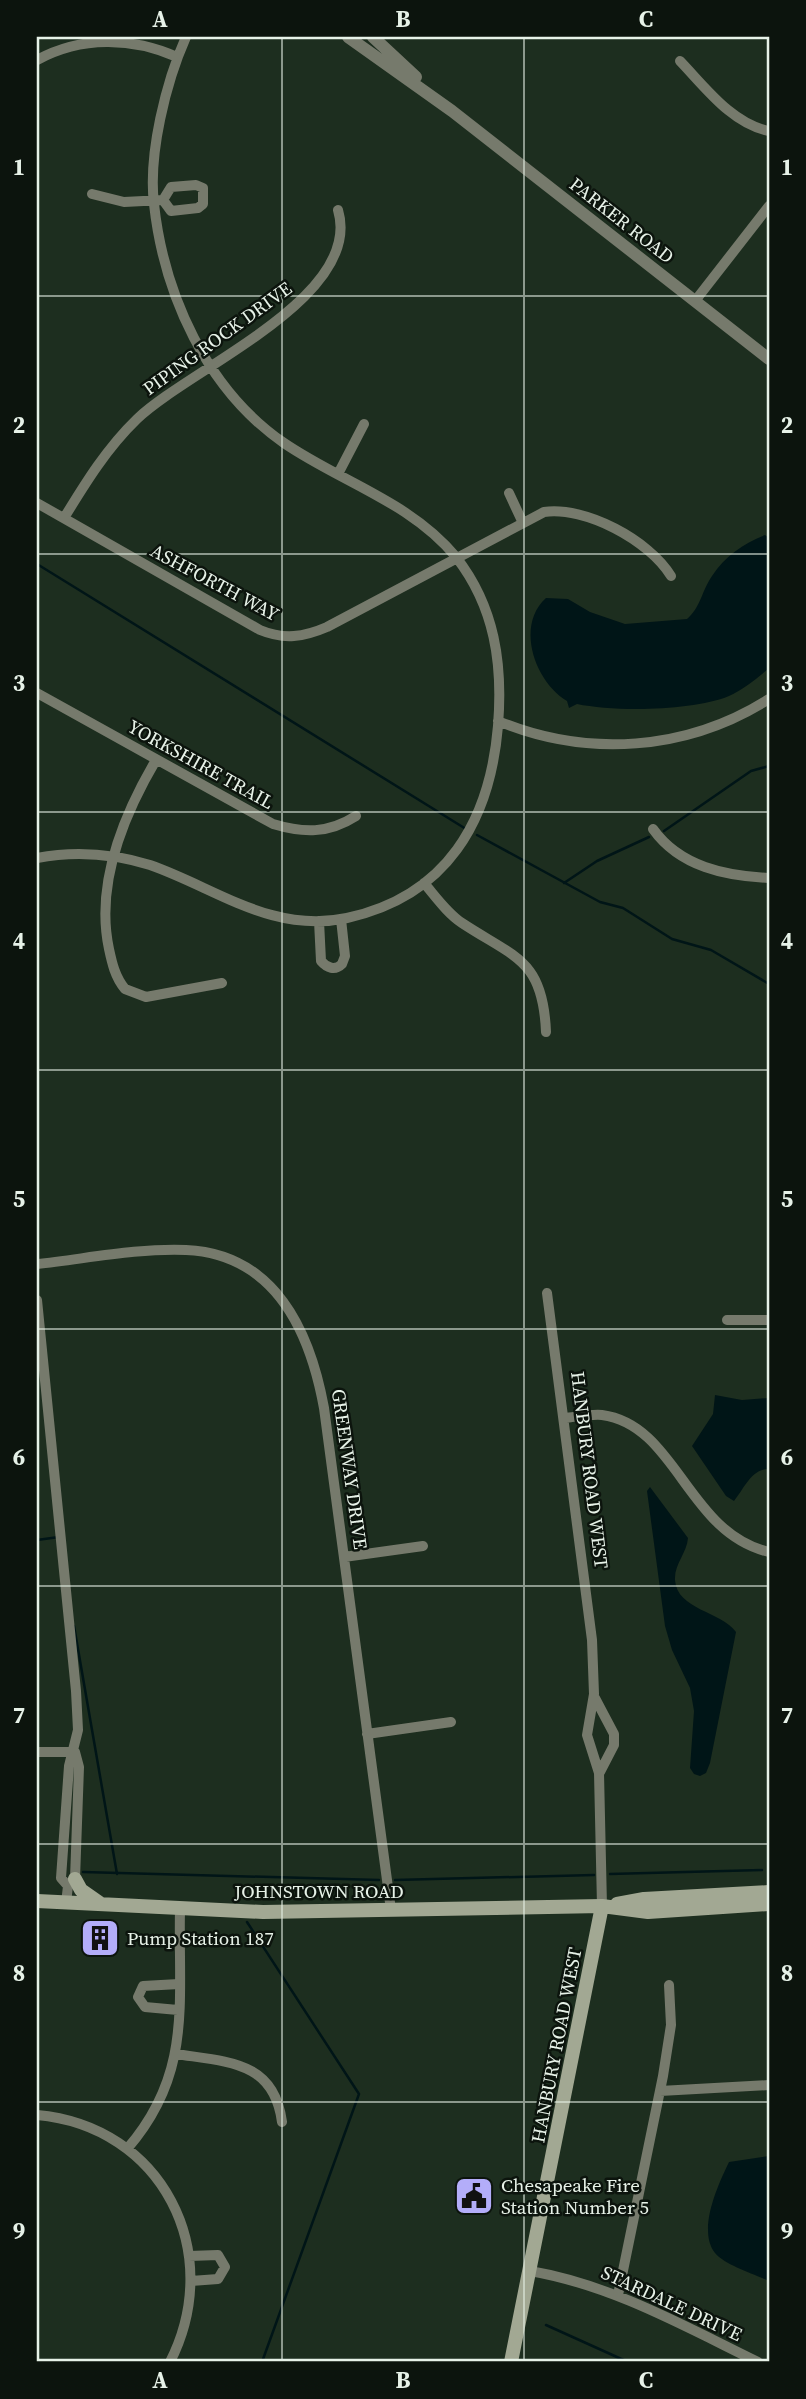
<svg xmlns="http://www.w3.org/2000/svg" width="806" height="2399" font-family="'Source Serif 4',serif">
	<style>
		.water { fill: #001517 }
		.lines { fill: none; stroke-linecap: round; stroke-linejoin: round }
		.stream { stroke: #001517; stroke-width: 2.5 }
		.minor { stroke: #767a6c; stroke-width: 10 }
		.tertiary { stroke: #767a6c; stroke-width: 12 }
		.secondary { stroke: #a2a893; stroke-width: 14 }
		.grid { fill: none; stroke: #e7f2e8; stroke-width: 2; stroke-opacity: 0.55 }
		.labels { text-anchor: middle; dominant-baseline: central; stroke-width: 5; stroke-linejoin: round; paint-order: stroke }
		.street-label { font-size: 19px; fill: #e7f2e8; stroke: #0c140d }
		.poi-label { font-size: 19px; fill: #e7f2e8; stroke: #0c140d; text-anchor: start }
		.neatline { fill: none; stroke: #e7f2e8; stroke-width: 2.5 }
		.grid-label { font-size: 23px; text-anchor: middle; font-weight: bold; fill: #e7f2e8 }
	</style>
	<rect width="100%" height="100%" fill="#1d2e1f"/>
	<path class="water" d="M765,535L769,538V668C758,678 742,690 729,696C693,711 615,712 577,704L569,708L567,701C535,682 515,626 546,598L568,599L590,612L625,624L687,619C701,607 702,590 712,576C725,556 744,543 765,535Z
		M715,1395L742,1400L769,1398V1469C751,1469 744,1489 734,1501L726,1496L692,1446L713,1414Z
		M650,1487L688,1538C687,1553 674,1564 675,1580C677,1610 721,1611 736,1632L710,1763L706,1773L700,1776L694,1774L690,1768L694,1711L690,1688L672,1650L665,1626L647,1491Z
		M769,2156V2281C754,2274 725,2265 715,2253C697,2230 718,2185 729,2162Z"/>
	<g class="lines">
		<path class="stream" d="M37,564L466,829
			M664,831L751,771L769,766
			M477,835L600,902L623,908L672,939L711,950L769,984
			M564,883L597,861L649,837
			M37,1540L59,1537
			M74,1626L117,1874
			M83,1872L379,1880
			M610,1874L762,1870
			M395,1880L594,1875
			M247,1922L359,2094L262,2362
			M546,2325L628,2362"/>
		<path class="minor" d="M37,60C81,36 132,37 177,57
			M680,61C705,87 732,124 769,131
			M92,194L124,202L163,200L171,211L198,208L203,204V188L196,185L171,187L163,200
			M695,301L769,206
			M338,474L364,424
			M509,493L522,521
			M37,503L260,630C284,640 304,637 327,627L544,512C585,506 649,540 671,576
			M64,518C86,482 107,448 137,419C190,368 364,297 338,210
			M37,693L273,824C303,833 328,834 356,816
			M498,721C587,758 687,751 769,699
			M156,760C123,816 95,884 109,949C112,963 115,977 125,989L146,997L222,983
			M653,829C680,867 726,876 769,878
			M37,858C74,851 114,854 150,865C216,888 272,934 347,918C447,896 490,821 498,726C503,664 495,607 456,557C411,502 341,482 284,443C207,390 164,295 154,204C148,154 166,82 186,37
			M424,883C436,897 447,913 462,923C515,958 543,959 546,1032
			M319,921L321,961C327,968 335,971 342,964L345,956L341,919
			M37,1264C85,1259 137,1248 186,1250C275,1254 310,1331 324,1408L391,1910
			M547,1293L592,1640L594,1694L587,1735L599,1773L602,1906
			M37,1300L76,1691L78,1730L69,1766L61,1878L68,1886
			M727,1320H769
			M564,1418C576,1417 590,1414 602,1415C677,1425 687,1533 769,1552
			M344,1557L423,1546
			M595,1698L614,1734V1745L600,1772
			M367,1734L451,1722
			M37,1752H75
			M66,1903L68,1886L75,1879L79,1767L75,1752
			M178,2010L145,2007L138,1997L143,1986L179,1984
			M176,2054C228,2062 274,2061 282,2122
			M660,2091L769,2085
			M37,2115C162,2126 226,2252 170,2362
			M127,2149C193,2073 178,2003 180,1909
			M189,2256L218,2255L225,2267L218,2279L191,2281
			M530,2271C612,2285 684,2326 758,2362
			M618,2295L663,2076L671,2025L669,1985"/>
		<path class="tertiary" d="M348,37L452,111L769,359
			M373,37L416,77"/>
		<path class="secondary" d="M75,1879L81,1890L101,1904
			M37,1901L263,1912L602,1906L648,1912L769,1904
			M617,1904L644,1899L769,1892
			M511,2362L602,1906"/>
	</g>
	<path class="grid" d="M282,37V2362M524,37V2362M37,296H769M37,554H769M37,812H769M37,1070H769M37,1329H769M37,1586H769M37,1844H769M37,2102H769"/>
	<defs>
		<g id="building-square" transform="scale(2.0125)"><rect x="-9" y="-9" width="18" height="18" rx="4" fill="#b3adf9" stroke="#0c140d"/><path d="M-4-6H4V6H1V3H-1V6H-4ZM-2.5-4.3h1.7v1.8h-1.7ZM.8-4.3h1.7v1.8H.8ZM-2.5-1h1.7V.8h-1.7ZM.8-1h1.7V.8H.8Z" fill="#111"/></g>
		<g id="civic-square" transform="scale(2.0125)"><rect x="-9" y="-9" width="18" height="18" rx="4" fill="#b3adf9" stroke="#0c140d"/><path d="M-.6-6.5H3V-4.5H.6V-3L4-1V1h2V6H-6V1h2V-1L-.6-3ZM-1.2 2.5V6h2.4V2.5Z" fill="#111"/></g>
	</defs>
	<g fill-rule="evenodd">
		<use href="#building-square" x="100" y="1938"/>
		<use href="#civic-square" x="474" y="2196"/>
	</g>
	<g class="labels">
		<g class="street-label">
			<text transform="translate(622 220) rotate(38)">PARKER ROAD</text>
			<text transform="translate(217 338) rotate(-36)">PIPING ROCK DRIVE</text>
			<text transform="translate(215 582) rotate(28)">ASHFORTH WAY</text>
			<text transform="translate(201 764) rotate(29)">YORKSHIRE TRAIL</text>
			<text transform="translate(350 1469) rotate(82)">GREENWAY DRIVE</text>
			<text transform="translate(590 1470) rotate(83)">HANBURY ROAD WEST</text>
			<text x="319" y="1891">JOHNSTOWN ROAD</text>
			<text transform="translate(556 2045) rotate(-79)">HANBURY ROAD WEST</text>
			<text transform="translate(672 2303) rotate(25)">STARDALE DRIVE</text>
		</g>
		<g class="poi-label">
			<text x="127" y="1938">Pump Station 187</text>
			<text x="501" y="2185">Chesapeake Fire<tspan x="501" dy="22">Station Number 5</tspan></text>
		</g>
	</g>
	<rect width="806" height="2399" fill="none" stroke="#0c140d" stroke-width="77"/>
	<rect x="38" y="38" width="730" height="2322" class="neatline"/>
	<g class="grid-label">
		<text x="160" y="27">A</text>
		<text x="403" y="27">B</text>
		<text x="646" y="27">C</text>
		<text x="19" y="175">1</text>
		<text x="787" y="175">1</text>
		<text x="19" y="433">2</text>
		<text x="787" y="433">2</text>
		<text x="19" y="691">3</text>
		<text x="787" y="691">3</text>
		<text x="19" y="949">4</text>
		<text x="787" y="949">4</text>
		<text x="19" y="1207">5</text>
		<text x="787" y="1207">5</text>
		<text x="19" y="1465">6</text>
		<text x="787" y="1465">6</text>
		<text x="19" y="1723">7</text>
		<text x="787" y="1723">7</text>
		<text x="19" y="1981">8</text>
		<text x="787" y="1981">8</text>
		<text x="19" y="2239">9</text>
		<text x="787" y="2239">9</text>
		<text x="160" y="2388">A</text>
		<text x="403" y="2388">B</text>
		<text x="646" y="2388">C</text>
	</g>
</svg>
